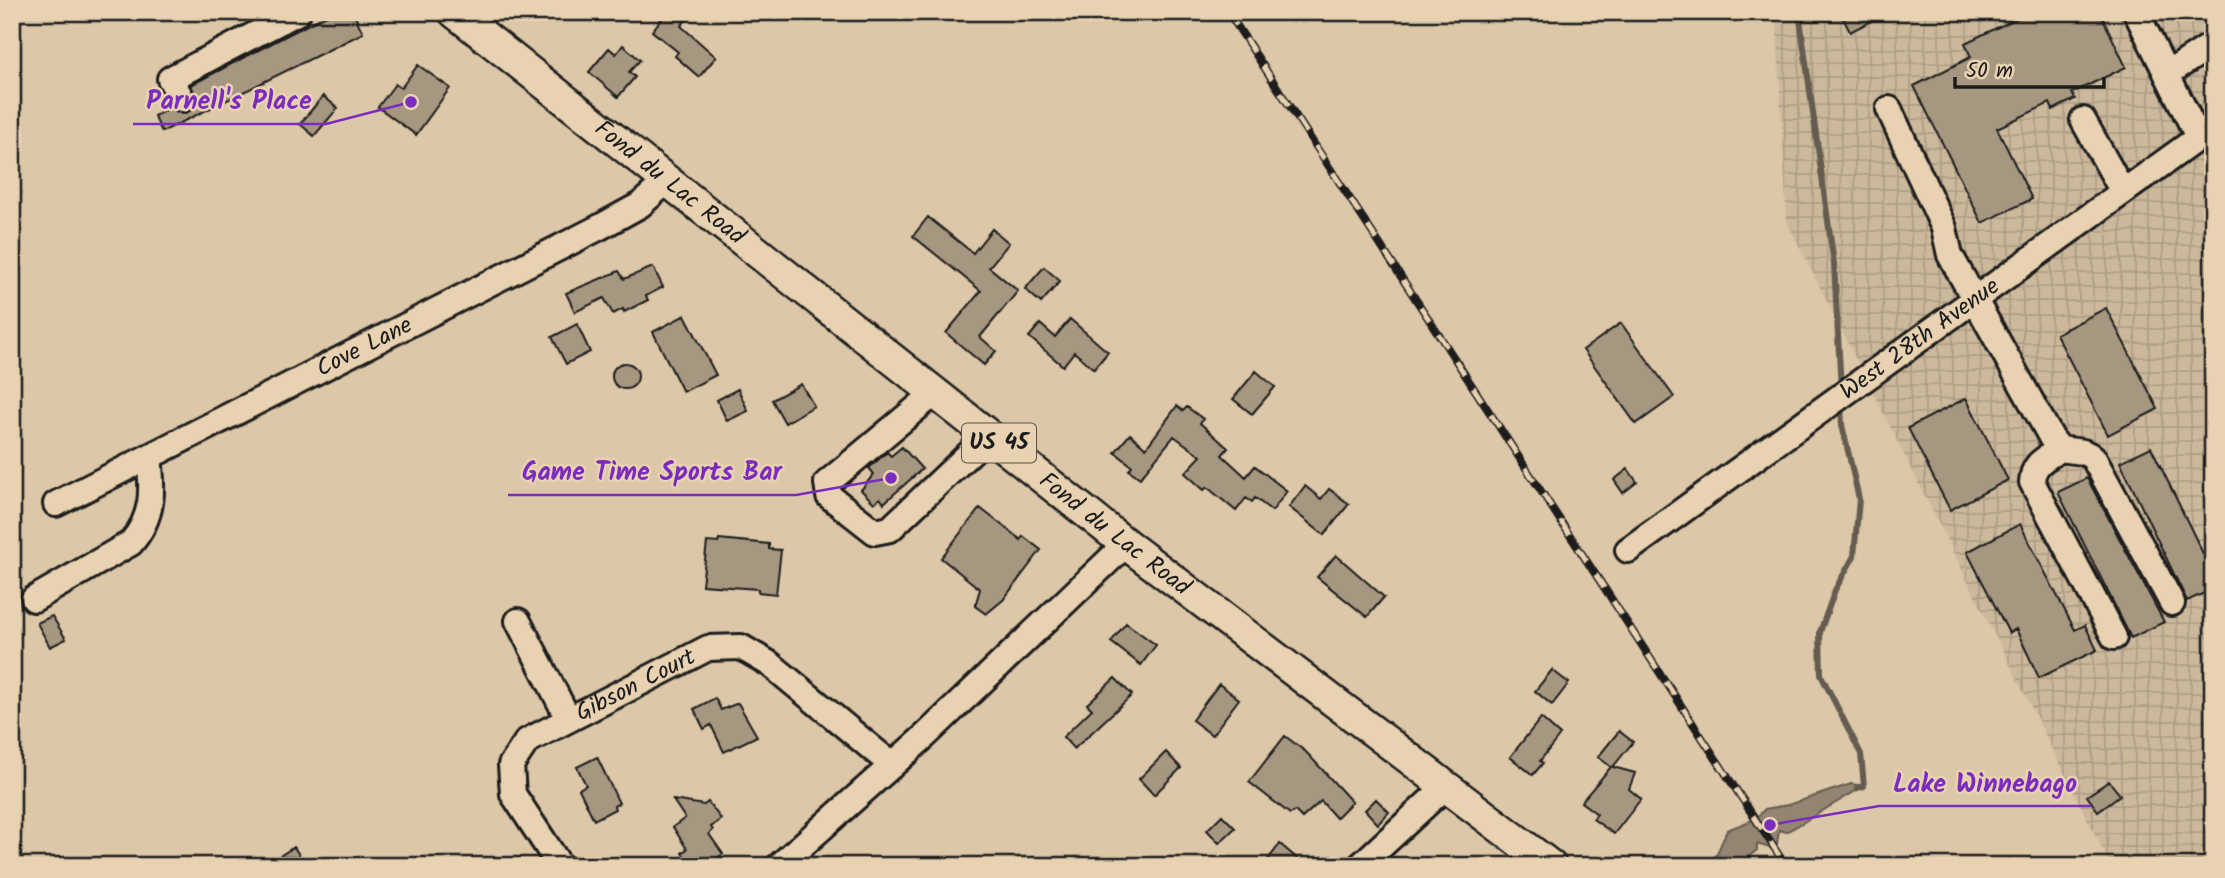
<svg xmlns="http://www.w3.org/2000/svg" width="2225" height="878" font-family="Kalam,sans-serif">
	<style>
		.industrial { fill: url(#industrial-grid) }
		.water { fill: #938572; stroke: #635b50; stroke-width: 2 }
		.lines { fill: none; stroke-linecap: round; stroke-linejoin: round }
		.stream { stroke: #635b50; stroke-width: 6 }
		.building { fill: #a69780; stroke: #1c1c1c; stroke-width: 2 }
		.minor-casing { stroke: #1c1c1c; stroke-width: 30 }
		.major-casing { stroke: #1c1c1c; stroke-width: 35 }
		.minor { stroke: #e8d2b1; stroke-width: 24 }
		.major { stroke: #e8d2b1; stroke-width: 30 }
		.rail-casing { stroke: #1c1c1c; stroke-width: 8 }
		.rail { stroke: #e8d2b1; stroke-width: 5; stroke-dasharray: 16; stroke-linecap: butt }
		.labels { text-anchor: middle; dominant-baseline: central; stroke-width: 5; stroke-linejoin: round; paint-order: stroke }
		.shield { fill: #e8d2b1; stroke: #595349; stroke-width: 2 }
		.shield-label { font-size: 23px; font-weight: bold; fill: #1c1c1c }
		.street-label { font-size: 24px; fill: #1c1c1c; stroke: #e8d2b1 }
		.leader { fill: none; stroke: #7b2cbf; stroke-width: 2.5 }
		.callout-dot { fill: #7b2cbf; stroke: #e8d2b1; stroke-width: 2.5 }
		.callout-label { font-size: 26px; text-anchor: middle; font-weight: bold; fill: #7b2cbf; stroke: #e8d2b1; stroke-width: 5; stroke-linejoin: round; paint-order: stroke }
	</style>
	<defs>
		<pattern id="industrial-grid" width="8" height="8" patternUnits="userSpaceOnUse" patternTransform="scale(1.75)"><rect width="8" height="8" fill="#ccb99c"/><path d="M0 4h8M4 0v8" fill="none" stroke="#af9e86"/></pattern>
	</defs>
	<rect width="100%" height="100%" fill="#dcc7a8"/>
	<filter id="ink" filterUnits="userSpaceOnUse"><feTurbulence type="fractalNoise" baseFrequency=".0143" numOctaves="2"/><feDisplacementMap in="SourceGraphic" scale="14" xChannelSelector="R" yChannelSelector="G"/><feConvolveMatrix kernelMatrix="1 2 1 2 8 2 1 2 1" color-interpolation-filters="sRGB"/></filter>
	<g filter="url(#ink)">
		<path class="industrial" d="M1776,12H2213V866H2111L1787,222Z"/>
		<path class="water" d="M1851,784L1864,786L1797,826L1786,832L1779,830L1776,850L1757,844V850L1737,866H1706L1717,854L1727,830L1755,819L1765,809L1788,805Z"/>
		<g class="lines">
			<path class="stream" d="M1799,12L1834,264L1841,389
				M1841,403L1842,425L1859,499L1854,556L1835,590L1820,632L1821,675L1861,754L1864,786L1857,788"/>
		</g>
		<path class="building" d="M332,12H353L363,33L162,132L154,116L170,108L182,114L190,111L197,99L191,85Z
			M667,12H692L681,26L716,57L699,77L675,56L678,52L652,31Z
			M1840,12H1889L1850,32Z
			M2030,12H2100L2126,67L2072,93L2075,99L2053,110L2050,103L1997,128L2032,199L1982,223L1914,86L1971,57L1965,43Z
			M623,45L640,60L629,72L635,77L618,97L589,72L609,48L616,54Z
			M418,65L450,88L416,135L378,107L395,84L401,88Z
			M323,96L338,108L314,136L300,124Z
			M928,217L973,253L992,229L1009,243L989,267L1018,291L980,337L996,351L984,365L946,333L981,291L913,236Z
			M653,267L663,287L646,296L648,300L624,312L623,309L613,314L604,298L575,312L566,293L619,271L624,279Z
			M1044,267L1060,281L1041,303L1025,289Z
			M2106,308L2158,409L2108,435L2056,334Z
			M685,315L716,375L683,392L653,332Z
			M1070,319L1108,352L1094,369L1074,352L1063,366L1029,337L1040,324L1055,337Z
			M1621,323L1674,397L1636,424L1583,350Z
			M577,324L590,352L566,364L552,337Z
			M612 376a13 13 0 1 1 26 0a13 13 0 1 1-26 0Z
			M1256,371L1275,387L1252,414L1233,399Z
			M801,384L814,406L785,423L772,400Z
			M738,389L748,411L727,421L717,400Z
			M1966,398L2008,480L1950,510L1908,428Z
			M1177,406L1183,411L1187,407L1203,419L1200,423L1228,448L1222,455L1246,477L1255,466L1287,491L1272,511L1255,498L1252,502L1246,498L1236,511L1207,487L1204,490L1185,473L1201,456L1174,436L1140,478L1129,470L1132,466L1115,452L1130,434L1146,448Z
			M902,447L922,469L884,503L880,498L874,503L861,490L874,474L869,468L887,452L891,456Z
			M2151,447L2213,574V589L2187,601L2120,462Z
			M1628,469L1637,482L1623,493L1614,480Z
			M2087,478L2164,622L2131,638L2058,492Z
			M1305,486L1321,499L1329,489L1349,504L1324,535L1289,507Z
			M980,508L1021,540L1023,536L1041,550L1003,600L986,614L975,606L980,589L941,558Z
			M2020,524L2075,630L2085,625L2097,650L2039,678L2016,629L2009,633L1967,552Z
			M719,539L769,544V549L781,550L776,594L758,592V589L702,585L707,542L718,543Z
			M1336,555L1384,597L1367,617L1317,577Z
			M52,616L66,639L50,647L37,623Z
			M1126,623L1156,645L1141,665L1111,642Z
			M1552,670L1569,683L1552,705L1535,691Z
			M1115,678L1132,695L1074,749L1063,737L1092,709L1087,704Z
			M1219,684L1239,699L1212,735L1192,720Z
			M715,698L721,710L738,703L757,736L724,752L711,725L704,729L694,709Z
			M1541,718L1560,735L1540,761L1543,763L1533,775L1510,757Z
			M1619,731L1633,742L1613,767L1635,773L1629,789L1641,799L1614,834L1593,819L1597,814L1581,802L1611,767L1598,757Z
			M1285,736L1306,752L1352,802L1336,818L1321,801L1302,818L1295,811L1290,814L1249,782Z
			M1166,752L1181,768L1154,795L1139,779Z
			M597,757L619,803L614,806L615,809L594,820L579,789L586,785L577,767Z
			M2109,781L2120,795L2098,811L2087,796Z
			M1376,799L1389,812L1378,824L1365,810Z
			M673,800L704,805L708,802L721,819L711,827L713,830L709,834L723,854L706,866H692L682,853L687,849L673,827L685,818Z
			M1222,815L1235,828L1219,843L1207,830Z
			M1280,844L1306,866H1263Z
			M294,847L306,866H264Z"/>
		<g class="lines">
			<g class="minor-casing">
				<g id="minor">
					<path d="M2136,12L2198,137"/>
					<path d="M2167,74L2213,44"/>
					<path d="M182,99L170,79L298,12"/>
					<path d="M1889,109L1944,228L1950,255L2052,439L2060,449L2083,452L2093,457L2172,603"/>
					<path d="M2083,120L2123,192"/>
					<path d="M936,392L827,483L829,496L875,532L890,529L989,435"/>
					<path d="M2060,449C2045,459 2033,463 2032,482L2114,637"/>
					<path id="s1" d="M56,504L600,227L640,205L668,180"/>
					<path id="s2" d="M1628,550L2213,127"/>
					<path d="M34,599L131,543C154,516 153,490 149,457"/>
					<path d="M518,621L568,718"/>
					<path id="s3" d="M560,866L513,794L511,765L527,741L708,648L741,647L770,664L892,765"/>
					<path d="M779,866L925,736L1126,544"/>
					<path d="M1360,866L1445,787"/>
				</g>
			</g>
			<g class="major-casing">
				<g id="major">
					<path id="s4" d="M454,12L1126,544L1551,866"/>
				</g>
			</g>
			<use href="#minor" class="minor"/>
			<use href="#major" class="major"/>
			<g class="rail-casing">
				<path id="rail" d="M1228,12L1786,866"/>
			</g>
			<use href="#rail" class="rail"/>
		</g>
	</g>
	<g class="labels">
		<rect class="shield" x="962" y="423.5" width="74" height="39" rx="5"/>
		<g class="shield-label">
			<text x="999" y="443">US 45</text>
		</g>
		<g class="street-label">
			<text stroke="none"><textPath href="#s4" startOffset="275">Fond du Lac Road</textPath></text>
			<text stroke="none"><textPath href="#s2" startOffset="360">West 28th Avenue</textPath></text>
			<text stroke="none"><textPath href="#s1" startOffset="346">Cove Lane</textPath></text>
			<text stroke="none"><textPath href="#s4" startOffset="842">Fond du Lac Road</textPath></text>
			<text stroke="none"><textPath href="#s3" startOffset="266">Gibson Court</textPath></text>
		</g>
	</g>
	<path class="leader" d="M411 102L326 124H133M891 478L796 495H508M1770 825L1879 806H2091"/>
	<g class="callout-dot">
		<circle cx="411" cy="102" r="7"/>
		<circle cx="891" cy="478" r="7"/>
		<circle cx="1770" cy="825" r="7"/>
	</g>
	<g class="callout-label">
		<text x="229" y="109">Parnell's Place</text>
		<text x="652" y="480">Game Time Sports Bar</text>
		<text x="1985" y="792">Lake Winnebago</text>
	</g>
	<rect width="2225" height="878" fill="none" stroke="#e8d2b1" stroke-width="42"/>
	<rect x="21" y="21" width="2183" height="836" fill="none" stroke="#1c1c1c" stroke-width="2.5" filter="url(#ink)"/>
	<path d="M1955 77v10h149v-10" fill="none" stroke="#1c1c1c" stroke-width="3.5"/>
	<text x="1966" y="77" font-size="21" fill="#1c1c1c" stroke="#e8d2b1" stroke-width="5" paint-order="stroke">50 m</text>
</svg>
